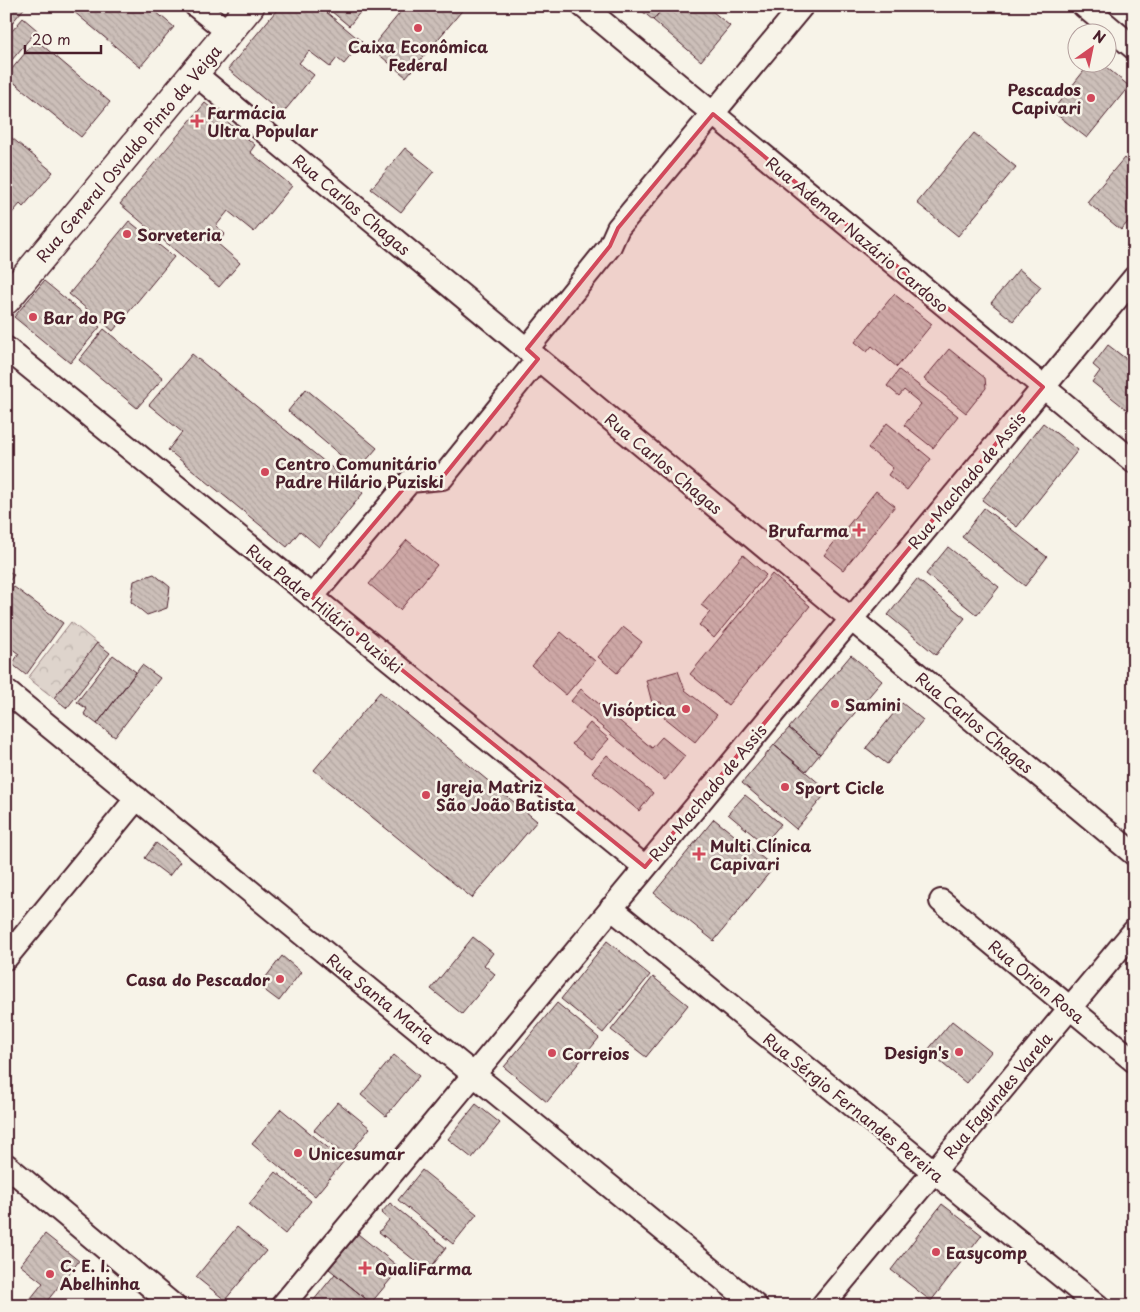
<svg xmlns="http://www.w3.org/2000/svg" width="1140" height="1312" font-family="'Playpen Sans',sans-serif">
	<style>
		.park { fill: url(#park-crowns); stroke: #947a7c }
		.building { fill: url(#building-back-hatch); stroke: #4a1f2b }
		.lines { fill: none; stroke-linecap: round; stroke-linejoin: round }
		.street-casing { stroke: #4a1f2b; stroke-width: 26 }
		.secondary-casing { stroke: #4a1f2b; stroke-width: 31 }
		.street { stroke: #f7f3e8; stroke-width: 22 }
		.secondary { stroke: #f7f3e8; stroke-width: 28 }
		.marked { fill: #d1495b; fill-opacity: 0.2; stroke: #d1495b; stroke-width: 4; stroke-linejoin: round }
		.poi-dot { fill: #d1495b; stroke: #f7f3e8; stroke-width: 2 }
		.labels { text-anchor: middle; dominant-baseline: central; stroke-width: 5; stroke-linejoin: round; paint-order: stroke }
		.poi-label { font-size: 16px; font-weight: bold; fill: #4a1f2b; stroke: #f7f3e8; text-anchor: start }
		.street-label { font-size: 16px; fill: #4a1f2b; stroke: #f7f3e8 }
	</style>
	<defs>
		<pattern id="park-crowns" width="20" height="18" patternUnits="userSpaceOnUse" patternTransform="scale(1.25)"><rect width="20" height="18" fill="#ded4cc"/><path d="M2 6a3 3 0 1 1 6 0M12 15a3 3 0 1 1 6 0" fill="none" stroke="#c0b6af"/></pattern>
		<pattern id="building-back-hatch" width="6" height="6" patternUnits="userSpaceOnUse" patternTransform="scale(1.25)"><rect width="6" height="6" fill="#ccbfb9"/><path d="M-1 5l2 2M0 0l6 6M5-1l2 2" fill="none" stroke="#b1a49f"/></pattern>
	</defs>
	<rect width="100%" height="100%" fill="#f7f3e8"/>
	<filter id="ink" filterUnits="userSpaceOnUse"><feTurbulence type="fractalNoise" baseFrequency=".02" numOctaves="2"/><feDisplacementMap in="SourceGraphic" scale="10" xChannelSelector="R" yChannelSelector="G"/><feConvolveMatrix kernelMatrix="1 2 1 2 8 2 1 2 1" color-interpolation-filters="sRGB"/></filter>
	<g filter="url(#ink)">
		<path class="park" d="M71,622L97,643L54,698L28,678Z"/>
		<path class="building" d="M6,6H26L6,30Z
			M67,6H149L174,27L140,67Z
			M280,6H319L362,42L344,64L337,58L330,67L309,51L299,63L314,75L282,114L228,69Z
			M325,6H365L349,26Z
			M402,6H466L406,77L371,48L404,8Z
			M636,6H665L653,20Z
			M665,6H706L730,26L701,61L653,20Z
			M23,18L37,30L6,67V38Z
			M36,40L110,102L81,137L6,76Z
			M1091,62H1100L1129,86L1087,138L1052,111Z
			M205,103L255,145L250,152L292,186L254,232L228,211L216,226L225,234L217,243L240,263L219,287L120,204Z
			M6,133L53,172L23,207L20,204L7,219Z
			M974,133L1016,167L958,236L917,203Z
			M405,148L434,171L401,212L371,189Z
			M1124,158L1134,166V215L1121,230L1087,202Z
			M129,221L174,257L113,331L69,294Z
			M1019,269L1041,287L1013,321L991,303Z
			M44,281L100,327L70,363L14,317Z
			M894,294L932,324L897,367L872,346L867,352L855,342Z
			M104,329L163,378L137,408L79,360Z
			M1108,345L1134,365V409L1131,413L1092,382L1100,371L1093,365Z
			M949,349L985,378L986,388L966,413L924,379Z
			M192,354L363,493L319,547L300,531L287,547L168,450L182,432L149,405Z
			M899,370L958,416L933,448L904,425L921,404L904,390L899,396L887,386Z
			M306,389L377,448L358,470L288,411Z
			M887,423L931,459L907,490L888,475L893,468L868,448Z
			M1043,423L1078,450L1017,527L982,500Z
			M876,491L895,506L843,570L824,555Z
			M984,508L1047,557L1025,586L962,537Z
			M407,540L437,565L400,610L369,584Z
			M948,547L999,587L977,615L926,574Z
			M743,555L766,575L714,638L699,625L710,612L701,605Z
			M6,569L14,575L6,585Z
			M154,574L170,587L167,608L147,615L131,602L134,581Z
			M772,574L810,606L728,705L690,674Z
			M917,579L965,618L936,655L888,615Z
			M14,587L63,623L26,675L12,664L19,654L7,645L12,639L6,635V597Z
			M623,627L642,642L617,673L598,657Z
			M561,632L595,661L566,695L532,666Z
			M97,643L110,653L67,708L54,698Z
			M113,655L136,672L97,724L84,714L87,709L77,702Z
			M851,655L882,681L820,754L789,728Z
			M142,665L160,678L115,737L97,724Z
			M678,671L685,690L717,715L695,742L664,717L661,702L652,703L646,680Z
			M581,689L652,748L662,737L685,756L665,780L571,701Z
			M380,692L537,821L472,898L314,770Z
			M902,703L923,720L887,764L866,748Z
			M590,723L609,739L591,759L572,744Z
			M789,728L820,754L806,771L774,745Z
			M774,745L828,791L796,829L742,783Z
			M607,755L653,793L639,811L592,772Z
			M745,795L781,824L764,844L728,814Z
			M714,819L774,867L714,941L654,893Z
			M156,843L180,862L169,876L145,858Z
			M473,937L493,953L484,965L495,974L462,1014L431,989Z
			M607,941L650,975L603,1033L561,999Z
			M282,956L301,972L279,1001L259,986Z
			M653,977L688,1005L646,1057L611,1030Z
			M557,1003L599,1038L547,1102L504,1067Z
			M952,1021L991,1052L966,1083L927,1051Z
			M394,1055L419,1076L386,1116L361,1095Z
			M338,1102L370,1128L347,1157L314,1130Z
			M476,1104L500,1123L472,1158L448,1139Z
			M281,1109L344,1161L315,1196L252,1144Z
			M422,1170L477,1214L453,1244L398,1200Z
			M276,1172L311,1201L285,1234L249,1204Z
			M390,1203L446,1248L428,1271L379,1232L389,1220L381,1213Z
			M942,1204L982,1235L931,1301L891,1270Z
			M237,1227L266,1251L225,1300L196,1277Z
			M45,1234L79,1261L43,1306H30L27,1303L43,1283L20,1265Z
			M358,1234L400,1268L371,1303L329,1269Z
			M335,1274L371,1303L368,1306H309Z"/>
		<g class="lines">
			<g class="street-casing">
				<path id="street" d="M196,6L228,32
					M583,6L1134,462
					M1084,6L1134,48
					M194,73L1134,854
					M6,348L645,867
					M527,349L610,246L618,228L802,6
					M312,597L410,481L442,478L538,359
					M6,691L756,1306
					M941,901L1134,1061
					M611,908L1098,1306
					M6,958L137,798
					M6,1165L174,1306
					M282,1306L1134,278
					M822,1306L1134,931"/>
			</g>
			<g class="secondary-casing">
				<path id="secondary" d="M6,300L250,6"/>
			</g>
			<use href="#street" class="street"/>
			<use href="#secondary" class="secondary"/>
		</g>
	</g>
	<path class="marked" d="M713,114L1043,387L645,867L312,597L410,481L442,478L538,359L527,349L610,246L618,228Z"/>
	<g class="poi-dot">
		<circle cx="418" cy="28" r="5"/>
		<circle cx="1091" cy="98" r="5"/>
		<path d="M194.5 113.5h5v5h5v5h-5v5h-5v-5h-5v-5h5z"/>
		<circle cx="127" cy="234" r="5"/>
		<circle cx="33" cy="317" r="5"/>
		<circle cx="265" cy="472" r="5"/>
		<path d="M856.5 522.5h5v5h5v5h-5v5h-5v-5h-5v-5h5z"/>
		<circle cx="835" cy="704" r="5"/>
		<circle cx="686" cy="709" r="5"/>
		<circle cx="785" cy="787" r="5"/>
		<circle cx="426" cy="795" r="5"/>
		<path d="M696.5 846.5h5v5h5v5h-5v5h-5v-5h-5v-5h5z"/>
		<circle cx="280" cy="979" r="5"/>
		<circle cx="959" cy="1052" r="5"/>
		<circle cx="552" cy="1053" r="5"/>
		<circle cx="298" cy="1153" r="5"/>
		<circle cx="936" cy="1252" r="5"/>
		<path d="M362.5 1260.5h5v5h5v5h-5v5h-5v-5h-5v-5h5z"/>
		<circle cx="50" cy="1274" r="5"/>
	</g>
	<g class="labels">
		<g class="poi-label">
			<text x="418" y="46" text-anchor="middle">Caixa Econômica<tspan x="418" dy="18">Federal</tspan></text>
			<text x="1081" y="89" text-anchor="end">Pescados<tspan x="1081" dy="18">Capivari</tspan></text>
			<text x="207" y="112">Farmácia<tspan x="207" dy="18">Ultra Popular</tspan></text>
			<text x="137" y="234">Sorveteria</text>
			<text x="43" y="317">Bar do PG</text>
			<text x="275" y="463">Centro Comunitário<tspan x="275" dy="18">Padre Hilário Puziski</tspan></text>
			<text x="849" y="530" text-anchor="end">Brufarma</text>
			<text x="845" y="704">Samini</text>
			<text x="676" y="709" text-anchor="end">Visóptica</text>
			<text x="436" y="786">Igreja Matriz<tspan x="436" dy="18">São João Batista</tspan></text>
			<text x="795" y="787">Sport Cicle</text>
			<text x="710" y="845">Multi Clínica<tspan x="710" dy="18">Capivari</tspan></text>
			<text x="270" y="979" text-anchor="end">Casa do Pescador</text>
			<text x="949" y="1052" text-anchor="end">Design's</text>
			<text x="562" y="1053">Correios</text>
			<text x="308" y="1153">Unicesumar</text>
			<text x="946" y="1252">Easycomp</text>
			<text x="60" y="1265">C. E. I.<tspan x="60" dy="18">Abelhinha</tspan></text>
			<text x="375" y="1268">QualiFarma</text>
		</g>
		<g class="street-label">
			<text transform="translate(128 153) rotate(-50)">Rua General Osvaldo Pinto da Veiga</text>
			<text transform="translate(352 204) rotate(40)">Rua Carlos Chagas</text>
			<text transform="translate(858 234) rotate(40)">Rua Ademar Nazário Cardoso</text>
			<text transform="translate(664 463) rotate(40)">Rua Carlos Chagas</text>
			<text transform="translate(966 480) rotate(-50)">Rua Machado de Assis</text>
			<text transform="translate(325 608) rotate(39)">Rua Padre Hilário Puziski</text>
			<text transform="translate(975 722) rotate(40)">Rua Carlos Chagas</text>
			<text transform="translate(707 792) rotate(-50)">Rua Machado de Assis</text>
			<text transform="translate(1037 981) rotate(40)">Rua Orion Rosa</text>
			<text transform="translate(381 998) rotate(39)">Rua Santa Maria</text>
			<text transform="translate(997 1095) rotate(-50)">Rua Fagundes Varela</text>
			<text transform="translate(854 1107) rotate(39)">Rua Sérgio Fernandes Pereira</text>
		</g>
	</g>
	<rect width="1140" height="1312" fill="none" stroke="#f7f3e8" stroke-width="25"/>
	<rect x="12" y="12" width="1115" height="1287" fill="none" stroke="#4a1f2b" stroke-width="2" filter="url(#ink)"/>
	<g transform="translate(1092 48) rotate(33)"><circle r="24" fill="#f7f3e8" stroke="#b29e9c"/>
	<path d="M0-4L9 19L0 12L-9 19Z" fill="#d1495b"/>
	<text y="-8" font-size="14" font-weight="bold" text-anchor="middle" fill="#4a1f2b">N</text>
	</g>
	<path d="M25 45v8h76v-8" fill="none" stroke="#4a1f2b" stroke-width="2.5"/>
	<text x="32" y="45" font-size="15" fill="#4a1f2b" stroke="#f7f3e8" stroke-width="4" paint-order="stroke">20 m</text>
</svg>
